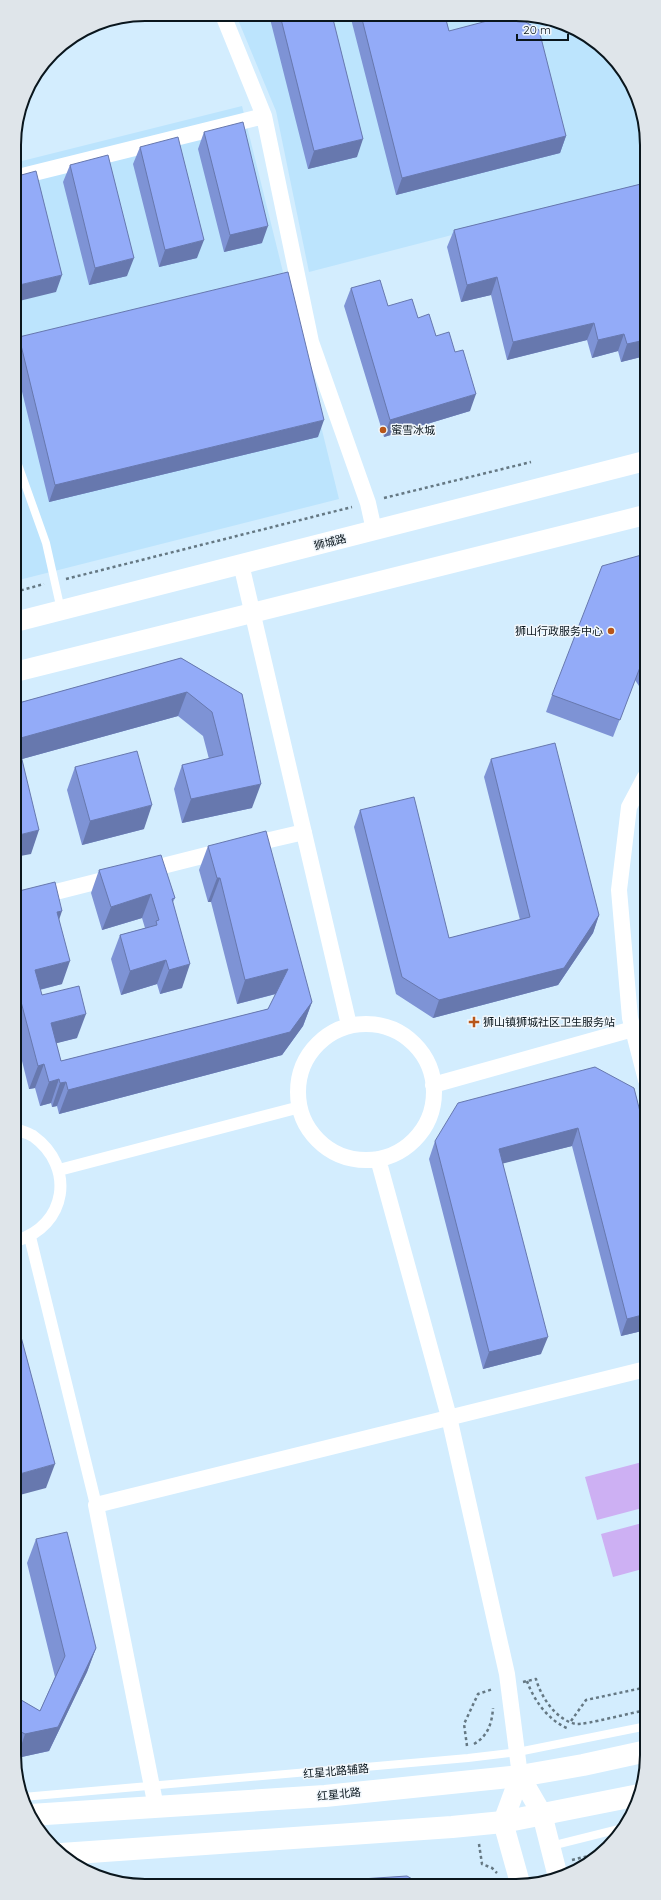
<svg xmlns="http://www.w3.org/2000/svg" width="661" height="1900" font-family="Quicksand,'Noto Sans SC',sans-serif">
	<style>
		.built { fill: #bce4fd }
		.green { fill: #cdb0f3 }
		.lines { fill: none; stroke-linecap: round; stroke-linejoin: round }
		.path { stroke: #657883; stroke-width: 2.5; stroke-dasharray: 3 3; stroke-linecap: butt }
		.service { stroke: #fff; stroke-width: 8 }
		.pedestrian { stroke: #fff; stroke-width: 12 }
		.minor { stroke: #fff; stroke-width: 16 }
		.tertiary { stroke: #fff; stroke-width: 20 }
		.secondary { stroke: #fff; stroke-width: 22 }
		.wall { fill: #7e93d5 }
		.shaded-wall { fill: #6778ae }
		.building { fill: #93abf8; stroke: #6778ae }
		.poi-dot { fill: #b85619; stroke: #f1f7fc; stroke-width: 1.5 }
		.labels { text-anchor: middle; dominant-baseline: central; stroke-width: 3; stroke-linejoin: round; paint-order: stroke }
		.poi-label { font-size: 11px; fill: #0a161d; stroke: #f1f7fc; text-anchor: start }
		.street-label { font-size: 11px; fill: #0a161d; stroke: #f1f7fc }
		.rim { fill: none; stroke: #0a161d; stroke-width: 2 }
	</style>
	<rect width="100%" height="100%" fill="#d3edfe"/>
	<path class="built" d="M236,15L542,17L574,28L609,52L630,80L644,119L645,185L309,272L276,111Z
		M242,106L339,499L15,581L14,163Z"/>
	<path class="green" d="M646,1461V1507L597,1520L585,1477Z
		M646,1522V1568L613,1577L601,1534Z"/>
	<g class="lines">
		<path class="path" d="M384,498L531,462
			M66,579L352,507
			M15,592L44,584
			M527,1681C534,1701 549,1721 569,1729
			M523,1682L536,1679C541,1697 556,1720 576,1724C585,1725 634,1712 647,1710
			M571,1721L586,1700L647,1687
			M474,1744C488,1736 492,1723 493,1708
			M467,1746L464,1724L478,1694L493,1689
			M479,1844L482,1864L492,1868L497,1873
			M572,1860L600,1853"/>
		<path class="service" d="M15,456L46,543L61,610
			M23,1797L468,1758L518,1752L647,1726
			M551,1846L623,1828"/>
		<path class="pedestrian" d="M16,1129C21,1131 28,1133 33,1136C76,1167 67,1226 16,1241
			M59,1170L300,1107
			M30,1237L96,1505"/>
		<path class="minor" d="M223,15L264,116L311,342L368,503L374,530
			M14,178L264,116
			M241,564L349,1025
			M645,777L629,807L619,890L630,1018L646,1080
			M248,845L304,832
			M143,871L226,850
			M36,897L115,877
			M298 1092a68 68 0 1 1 136 0a68 68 0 1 1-136 0Z
			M433,1085L633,1029
			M378,1159L449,1417L507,1674L520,1776
			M156,1807L96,1505L646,1369"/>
		<path class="tertiary" d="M15,622L645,461
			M15,672L645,515
			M520,1776L542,1814L558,1877
			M520,1883L503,1822L520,1776"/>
		<path class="secondary" d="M30,1815L325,1796L520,1776L583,1765L647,1751
			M61,1854L452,1827L503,1822L639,1795"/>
	</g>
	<path class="wall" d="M269,15H332L357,157L308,169Z
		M350,15L445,16L449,31L566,136L560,153L396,195Z
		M204,132L262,243L224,252L198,149Z
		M140,147L197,258L159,267L133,164Z
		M70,165L127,276L89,285L63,182Z
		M645,183V356L621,362L618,351L592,358L587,340L507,360L491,295L461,302L447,247L454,230Z
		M351,288L388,306L418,318L436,336L470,411L384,437L344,306Z
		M19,337L318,437L49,502L15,363V349Z
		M645,554V695L635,680L613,737L546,712L552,695Z
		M181,658L242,694L252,808L182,823L174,789L182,765L209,759L203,736L178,716L22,759L31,854L15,704Z
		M491,759L599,915L593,933L558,985L433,1018L396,994L354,827L360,810L449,938L520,920L484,777Z
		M75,767L144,829L82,845L67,790Z
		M208,846L312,1002L303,1026L282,1055L59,1114L57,1106L52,1107L51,1103L40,1106L35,1088L29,1089L16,1037L15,892L59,919L62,984L40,990L42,995L77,1038L56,1043L61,1061L268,1009L276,994L237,1004L211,902H208L199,870Z
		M99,870L175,898L173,902L182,988L160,994L157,984L121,995L111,959L120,935L145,928L142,918L102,930L91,893Z
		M595,1067L646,1330L621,1336L572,1146L503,1163L541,1354L483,1369L429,1159L435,1141Z
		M36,1539L96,1648L87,1672L49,1751L17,1758L16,1697L40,1711L55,1677L27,1563Z"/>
	<path class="shaded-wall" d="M566,136L560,153L396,195L402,178Z
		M363,139L357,157L308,169L314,151Z
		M268,226L262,243L224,252L230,235Z
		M204,240L197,258L159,267L165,250Z
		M134,258L127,276L89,285L95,268Z
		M62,275L56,292L15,302V286Z
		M497,277L491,295L461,302L467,285Z
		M594,323L587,340L507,360L513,342Z
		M624,334L618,351L592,358L598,340Z
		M645,340V356L621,362L627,344Z
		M476,394L470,411L384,437L390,420Z
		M324,420L318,437L49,502L55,485Z
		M187,692L178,716L15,761L17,739Z
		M261,784L252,808L182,823L191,799Z
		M152,805L144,829L82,845L90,821Z
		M39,830L31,854L15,857V836Z
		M217,878H220L211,902H208Z
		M151,894L142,918L102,930L111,907Z
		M62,911L54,935L57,912Z
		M599,915L593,933L558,985L433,1018L439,1000Z
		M166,960L157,984L121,995L130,971Z
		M70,961L62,984L26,993L35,970Z
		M190,964L182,988L160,994L169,970Z
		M288,969L279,993L237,1004L245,980Z
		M312,1002L303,1026L282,1055L59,1114L68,1090Z
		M86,1014L77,1038L42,1047L51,1023Z
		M44,1064L35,1088L29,1089L38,1066Z
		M59,1079L51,1103L40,1106L49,1082Z
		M66,1082L57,1106L52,1107L60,1083Z
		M578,1128L572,1146L493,1166L499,1149Z
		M646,1314V1330L621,1336L627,1319Z
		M548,1337L541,1354L483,1369L489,1352Z
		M55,1464L46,1488L16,1496V1475Z
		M96,1648L87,1672L49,1751L17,1758L25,1734Z"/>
	<path class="building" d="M280,15H332L363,139L314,151Z
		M361,15L445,16L449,31L506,16H516L539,30L566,136L402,178Z
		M243,122L268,226L230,235L204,132Z
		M178,137L204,240L165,250L140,147Z
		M108,155L134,258L95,268L70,165Z
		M36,171L62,275L15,286L14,177Z
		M645,183V340L627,344L624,334L598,340L594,323L513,342L497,277L467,285L454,230Z
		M288,272L324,420L55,485L19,337Z
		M380,280L388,306L412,299L418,318L429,314L436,336L449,332L455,352L463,350L476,394L390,420L351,288Z
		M645,554V668L642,662L620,720L552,695L602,566Z
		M181,658L242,694L261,784L191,799L182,765L223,755L212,712L187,692L17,739L39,830L15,836V704Z
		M555,743L599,915L564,968L439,1000L402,977L360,810L414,797L449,938L530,917L491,759Z
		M137,751L152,805L90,821L75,767Z
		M266,831L312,1002L290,1032L68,1090L66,1082L60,1083L59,1079L49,1082L44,1064L38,1066L15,979V892L55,882L62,911L57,912L70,961L35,970L42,995L79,986L86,1014L51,1023L61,1061L268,1009L288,969L245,980L220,878H217L208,846Z
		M161,855L175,898L172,899L190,964L169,970L166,960L130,971L120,935L157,925L156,921L159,920L151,894L111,907L99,870Z
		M595,1067L634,1088L646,1135V1314L627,1319L578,1128L499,1149L548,1337L489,1352L435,1141L458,1103Z
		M16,1318L55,1464L16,1475Z
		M67,1532L96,1648L58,1727L25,1734L16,1729V1697L40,1711L65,1656L36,1539Z
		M407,1876L419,1883H315V1882Z"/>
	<g class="poi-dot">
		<circle cx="383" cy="430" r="4"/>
		<circle cx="611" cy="631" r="4"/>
		<path d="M472 1016h4v4h4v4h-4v4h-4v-4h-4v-4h4z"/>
	</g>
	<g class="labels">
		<g class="poi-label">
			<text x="391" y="430">蜜雪冰城</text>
			<text x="603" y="631" text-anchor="end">狮山行政服务中心</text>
			<text x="483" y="1022">狮山镇狮城社区卫生服务站</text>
		</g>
		<g class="street-label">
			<text transform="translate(330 542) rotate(-14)">狮城路</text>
			<text transform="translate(336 1771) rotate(-5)">红星北路辅路</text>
			<text transform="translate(339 1794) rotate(-6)">红星北路</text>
		</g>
	</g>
	<path d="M0 0H661V1900H0ZM145 21H516A124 124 0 0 1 640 145V1755A124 124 0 0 1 516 1879H145A124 124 0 0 1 21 1755V145A124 124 0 0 1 145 21Z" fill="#dfe5ea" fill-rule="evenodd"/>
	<path class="rim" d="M145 21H516A124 124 0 0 1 640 145V1755A124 124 0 0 1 516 1879H145A124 124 0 0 1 21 1755V145A124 124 0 0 1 145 21Z"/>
	<path d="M517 34v6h51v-6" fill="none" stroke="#0a161d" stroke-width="2"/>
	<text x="523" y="34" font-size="12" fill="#0a161d" stroke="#f1f7fc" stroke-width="3" paint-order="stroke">20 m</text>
</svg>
